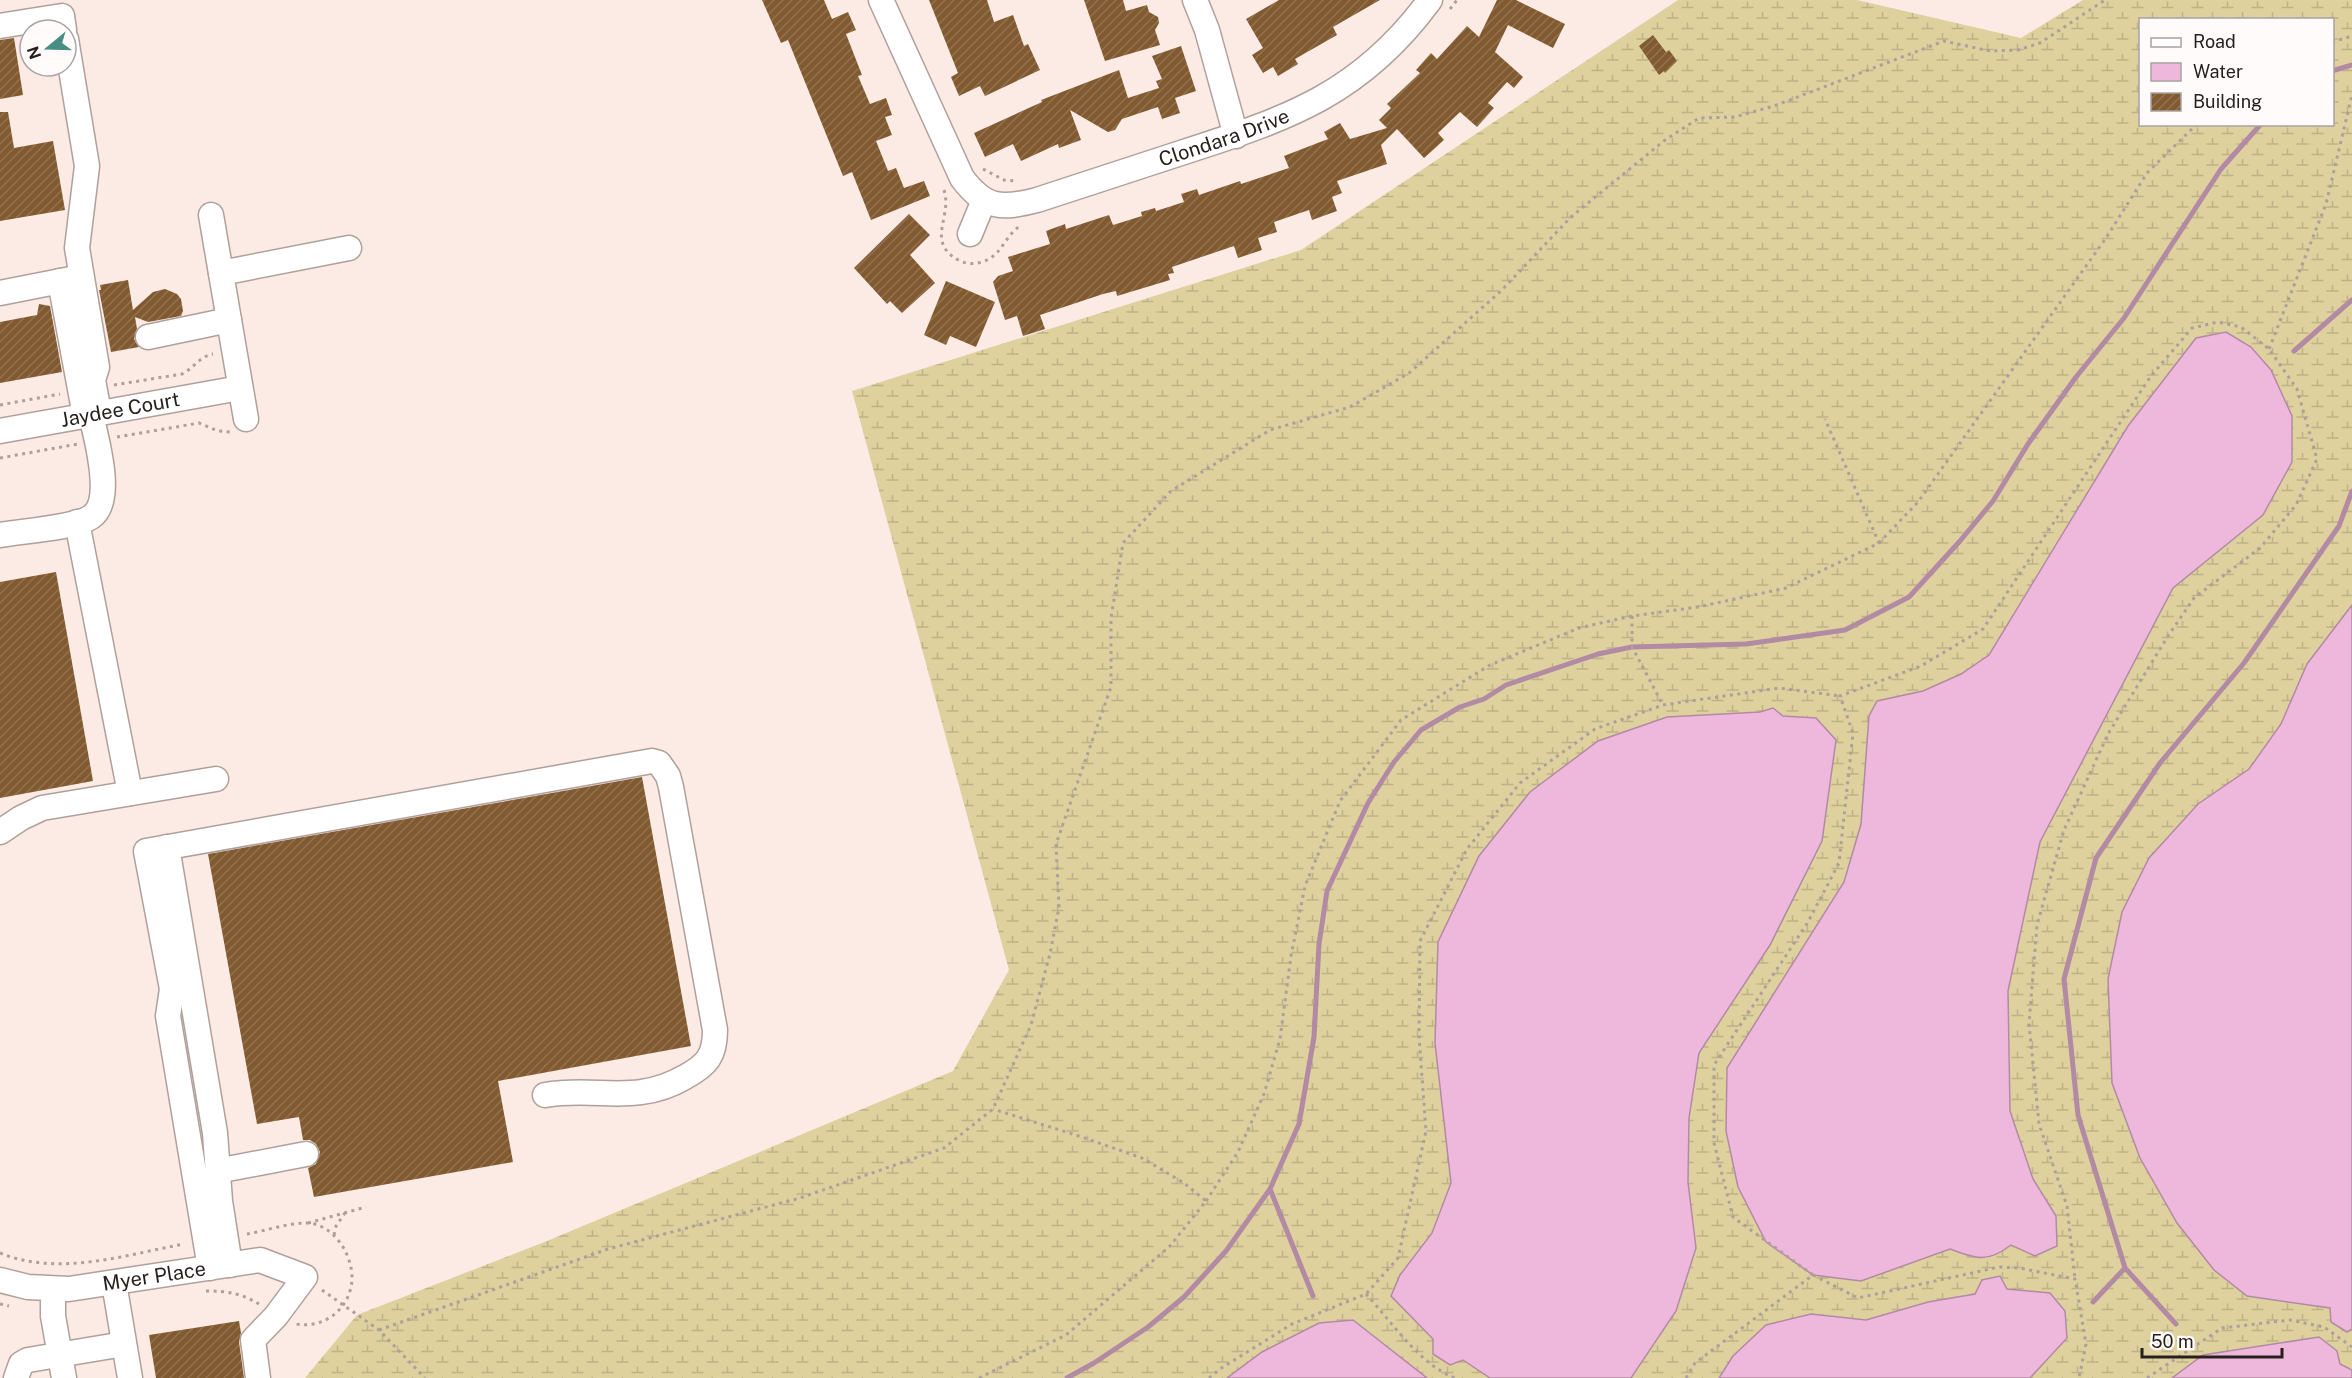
<svg xmlns="http://www.w3.org/2000/svg" width="2352" height="1378" font-family="'Public Sans',sans-serif">
	<style>
		.wetland { fill: url(#wetland-marsh); fill-rule: evenodd }
		.water { fill: #eeb8dd; stroke: #b28aa4; stroke-width: 1.5 }
		.lines { fill: none; stroke-linecap: round; stroke-linejoin: round }
		.stream { stroke: #b28aa4; stroke-width: 5 }
		.building { fill: url(#building-hatch) }
		.minor-casing { stroke: #b0a09b; stroke-width: 27 }
		.path { stroke: #ad9f9b; stroke-width: 3; stroke-dasharray: 3 4.5; stroke-linecap: butt }
		.minor { stroke: #fff; stroke-width: 24 }
		.labels { text-anchor: middle; dominant-baseline: central; stroke-width: 6; stroke-linejoin: round; paint-order: stroke }
		.street-label { font-size: 20px; fill: #26201e; stroke: #fffbfa }
	</style>
	<defs>
		<pattern id="wetland-marsh" width="20" height="14" patternUnits="userSpaceOnUse" patternTransform="scale(1.5)"><rect width="20" height="14" fill="#ded19e"/><path d="M1 5h8M5 5V1M11 12h8M15 12V8" fill="none" stroke="#beb388"/></pattern>
		<pattern id="building-hatch" width="6" height="6" patternUnits="userSpaceOnUse" patternTransform="scale(1.5)"><rect width="6" height="6" fill="#825a2f"/><path d="M-1 1l2-2M0 6l6-6M5 7l2-2" fill="none" stroke="#917252"/></pattern>
	</defs>
	<rect width="100%" height="100%" fill="#fceae5"/>
	<path class="wetland" d="M1678,0H1857L2021,38L2083,0H2352V1378H305L357,1315L547,1241L953,1071L1009,970L852,391L1301,250ZM2140,20H2332V124H2140Z"/>
	<path class="water" d="M2226,332L2251,347L2271,370L2292,416V462L2263,515L2173,588L2040,842L2008,991L2010,1111L2033,1179L2056,1216L2057,1246L2035,1256L2011,1245C1988,1263 1976,1259 1950,1249L1861,1281L1813,1275L1766,1242L1738,1187L1726,1131L1727,1068L1844,882L1861,824L1869,716L1877,701L1923,691L1961,674L1989,655L2128,426L2196,338Z
		M2352,605V1329L2347,1332L2331,1322L2330,1308L2247,1296L2214,1270L2177,1223L2140,1158L2112,1083L2108,979L2122,912L2149,858L2198,804L2249,769L2281,724L2307,664Z
		M1773,708L1783,716L1816,718L1836,740L1822,841L1770,945L1699,1053L1689,1118L1688,1182L1696,1248L1676,1311L1631,1378H1490L1463,1360L1450,1365L1433,1354V1339L1391,1296L1400,1275L1432,1233L1451,1183L1435,1043L1438,942L1479,856L1530,792L1598,741L1667,717L1760,712Z
		M2000,1276L2007,1289L2050,1293L2065,1311L2067,1338L2030,1378H1719L1733,1356L1766,1325L1811,1314L1866,1320L1928,1302L1975,1294L1982,1280Z
		M1353,1320L1427,1378H1227L1262,1352L1319,1323Z
		M2319,1337L2337,1351L2340,1364L2352,1370V1378H2172L2203,1355Z"/>
	<g class="lines">
		<path class="stream" d="M2332,71L2352,65
			M2294,351L2352,300
			M1270,1189L1313,1296
			M2093,1302L2125,1268
			M2176,1324L2125,1268L2078,1115L2064,979L2096,858L2160,763L2244,663L2339,526L2352,491
			M1067,1378L1094,1363L1148,1327L1184,1297L1226,1251L1270,1189L1299,1124L1314,1037L1319,944L1327,891L1368,803L1394,762L1421,730L1460,707L1484,699L1506,685L1598,654L1632,647L1746,644L1845,630L1909,597L1960,541L1993,501L2028,444L2076,377L2124,318L2221,169L2261,124"/>
	</g>
	<path class="building" d="M762,0H824L832,19L848,12L856,30L846,34L862,75L858,76L870,104L886,98L892,115L885,117L892,135L876,141L888,171L896,168L904,188L924,181L930,196L871,220L852,172L843,176L788,40L781,43Z
		M929,0H987L994,22L1013,15L1024,46L1028,44L1040,70L985,96L980,86L959,96L951,77L958,73Z
		M1084,0H1123L1126,11L1147,5L1149,12L1158,17L1159,23L1155,30L1160,45L1105,61Z
		M1279,0H1380L1333,27L1337,35L1295,59L1298,64L1278,76L1273,67L1263,73L1252,55L1263,48L1246,19Z
		M1497,0H1516L1565,24L1553,48L1508,25L1495,52L1523,77L1514,88L1507,82L1488,103L1494,108L1477,127L1460,112L1438,133L1444,140L1424,158L1397,129L1381,145L1387,164L1337,181L1342,193L1332,197L1337,211L1312,220L1309,210L1274,222L1277,232L1258,238L1262,250L1238,258L1234,246L1172,267L1174,273L1168,274L1170,280L1117,296L1116,291L1103,294L1040,315L1045,329L1023,336L1017,316L1005,320L993,282L998,276L1013,271L1008,257L1050,244L1046,231L1065,224L1066,229L1109,215L1113,225L1142,216L1141,212L1155,208L1156,211L1184,202L1181,194L1197,189L1199,195L1240,181L1241,184L1289,168L1284,156L1328,139L1324,132L1340,123L1350,139L1387,128L1379,120L1391,108L1387,104L1420,73L1416,70L1431,53L1437,59L1467,26L1479,37Z
		M1653,35L1666,52L1669,50L1677,61L1665,73L1664,71L1659,75L1639,46Z
		M14,38L23,95L0,99V40Z
		M1181,46L1196,91L1175,98L1180,113L1162,119L1158,107L1122,119L1115,130L1108,132L1070,110L1081,140L1059,148L1058,144L1021,161L1013,144L985,157L974,133L1042,102L1041,100L1119,70L1128,98L1159,88L1156,81L1162,79L1152,56Z
		M0,112H8L14,148L53,141L65,210L0,221Z
		M909,214L930,235L910,255L935,283L902,313L890,301L887,304L854,268Z
		M128,280L133,310L153,292L165,289L177,294L181,299L183,311L181,316L148,322L135,317L137,329L134,339L139,347L111,352L99,290H101L100,285Z
		M946,281L995,302L976,347L950,336L946,345L924,335Z
		M39,304L50,306L62,372L0,383V322L37,315Z
		M56,572L93,781L0,798V582Z
		M642,777L691,1046L498,1081L513,1162L314,1197L308,1168L316,1164L320,1152L316,1144L310,1140H303L299,1117L257,1124L208,854Z
		M239,1321L241,1333L239,1342L244,1378H156L149,1335Z"/>
	<g class="lines">
		<g class="minor-casing">
			<g id="minor">
				<path id="s1" d="M881,0L962,178C985,209 1002,209 1037,200C1086,184 1135,168 1184,152C1290,118 1362,93 1430,0"/>
				<path d="M1195,0L1207,30L1236,136"/>
				<path d="M0,26L62,16L64,30"/>
				<path d="M66,39L87,166L77,248L97,367L93,380L99,413"/>
				<path d="M211,215L246,419"/>
				<path d="M970,234L984,200"/>
				<path d="M221,273L349,248"/>
				<path d="M60,281L83,405"/>
				<path d="M0,293L76,278"/>
				<path d="M148,337L229,320"/>
				<path id="s2" d="M0,431L240,388"/>
				<path d="M77,522L130,793"/>
				<path d="M0,535C21,531 75,528 91,517C115,501 96,438 91,415"/>
				<path d="M0,832L21,818L42,808L216,779"/>
				<path d="M167,847L215,1133L220,1201L230,1265"/>
				<path d="M217,1171L306,1154"/>
				<path d="M210,1268L168,1016L172,989L146,851L652,761L659,763L668,776L671,787L715,1030C715,1056 707,1065 685,1077C635,1106 597,1086 545,1095"/>
				<path id="s3" d="M0,1280L28,1287L69,1289L260,1260L305,1277L276,1316L253,1340L258,1378"/>
				<path d="M114,1283L130,1378"/>
				<path d="M53,1289V1316L64,1378"/>
				<path d="M16,1378L21,1364L28,1360L124,1344"/>
			</g>
		</g>
		<path class="path" d="M1450,9L1457,0
			M2332,42L2352,36
			M983,169L1004,180L1016,181
			M944,190C953,218 924,242 960,261C969,265 979,264 987,260C1002,253 1006,235 1020,226
			M2269,349L2326,204L2352,95
			M114,385L182,374C194,368 200,356 213,354
			M0,405L60,394
			M117,437L199,423L218,431L230,432
			M0,458L78,444
			M1879,543L1918,502L2106,238L2147,173L2197,124
			M1632,616V647L1663,705
			M1206,1201L1238,1152L1264,1094L1280,1039L1291,956L1305,886L1340,801L1401,720L1490,665L1579,628L1632,616L1698,607L1786,588L1879,543L1825,419
			M308,1223L366,1207
			M247,1234C265,1231 287,1223 306,1223C335,1223 357,1260 351,1287C346,1312 321,1329 296,1324
			M334,1235L336,1226L345,1213
			M0,1253C59,1277 124,1255 184,1244
			M1813,1275L1733,1217L1714,1143V1065L1808,922L1839,863L1853,733L1840,696L1921,666L1983,629L2151,376L2192,328L2218,322L2241,327L2269,349L2297,389L2317,459L2296,505L2260,548L2194,598L2168,636L2108,734L2064,830L2037,925L2029,1024L2039,1124L2067,1206L2075,1279
			M322,1290L379,1330L425,1378
			M206,1291C226,1291 241,1293 259,1304
			M1366,1294C1391,1321 1420,1365 1455,1378
			M0,1304L9,1306
			M379,1330L608,1249L800,1198L944,1148L993,1109L1031,1025L1050,954L1059,907L1056,844L1111,687V618L1123,543L1171,491L1270,430L1350,407L1409,373L1501,291L1571,217L1665,140L1699,118L1735,117L1774,106L1944,41L1990,51L2018,50L2040,43L2105,0
			M979,1378L1066,1335L1170,1246L1206,1201L1184,1183L1142,1158L1082,1137L993,1109
			M1209,1378L1220,1369L1292,1324L1366,1294L1398,1258L1426,1131L1419,1036L1420,941L1467,849L1520,783L1595,729L1663,705L1779,688L1840,696
			M1686,1378L1695,1363L1813,1275L1858,1298L1999,1267L2019,1268L2075,1279L2086,1344L2079,1378
			M2147,1378L2222,1328L2290,1320L2324,1327L2352,1347"/>
		<use href="#minor" class="minor"/>
	</g>
	<g class="labels">
		<g class="street-label">
			<text stroke="none"><textPath href="#s1" startOffset="478">Clondara Drive</textPath></text>
			<text stroke="none"><textPath href="#s2" startOffset="122">Jaydee Court</textPath></text>
			<text stroke="none"><textPath href="#s3" startOffset="156">Myer Place</textPath></text>
		</g>
	</g>
	<rect x="2139" y="18" width="195" height="108" fill="#fffbfa" stroke="#a8a3a2" stroke-width="1.5"/>
	<rect x="2151" y="38" width="30" height="9" fill="#ffffff" stroke="#a8a3a2" stroke-width="1.5"/>
	<text x="2193" y="48" font-size="18" fill="#26201e">Road</text>
	<rect x="2151" y="63" width="30" height="18" fill="#eeb8dd" stroke="#a8a3a2" stroke-width="1.5"/>
	<text x="2193" y="78" font-size="18" fill="#26201e">Water</text>
	<rect x="2151" y="93" width="30" height="18" fill="url(#building-hatch)" stroke="#a8a3a2" stroke-width="1.5"/>
	<text x="2193" y="108" font-size="18" fill="#26201e">Building</text>
	<g transform="translate(48 48) rotate(251)"><circle r="28" fill="#fffbfa" stroke="#a8a3a2" stroke-width="1.5"/>
	<path d="M0-4.5L10 22L0 15L-10 22Z" fill="#488e84"/>
	<text y="-9" font-size="16" font-weight="bold" text-anchor="middle" fill="#26201e">N</text>
	</g>
	<path d="M2142 1348v9h140v-9" fill="none" stroke="#26201e" stroke-width="3"/>
	<text x="2151" y="1348" font-size="18" fill="#26201e" stroke="#fffbfa" stroke-width="4.5" paint-order="stroke">50 m</text>
</svg>
